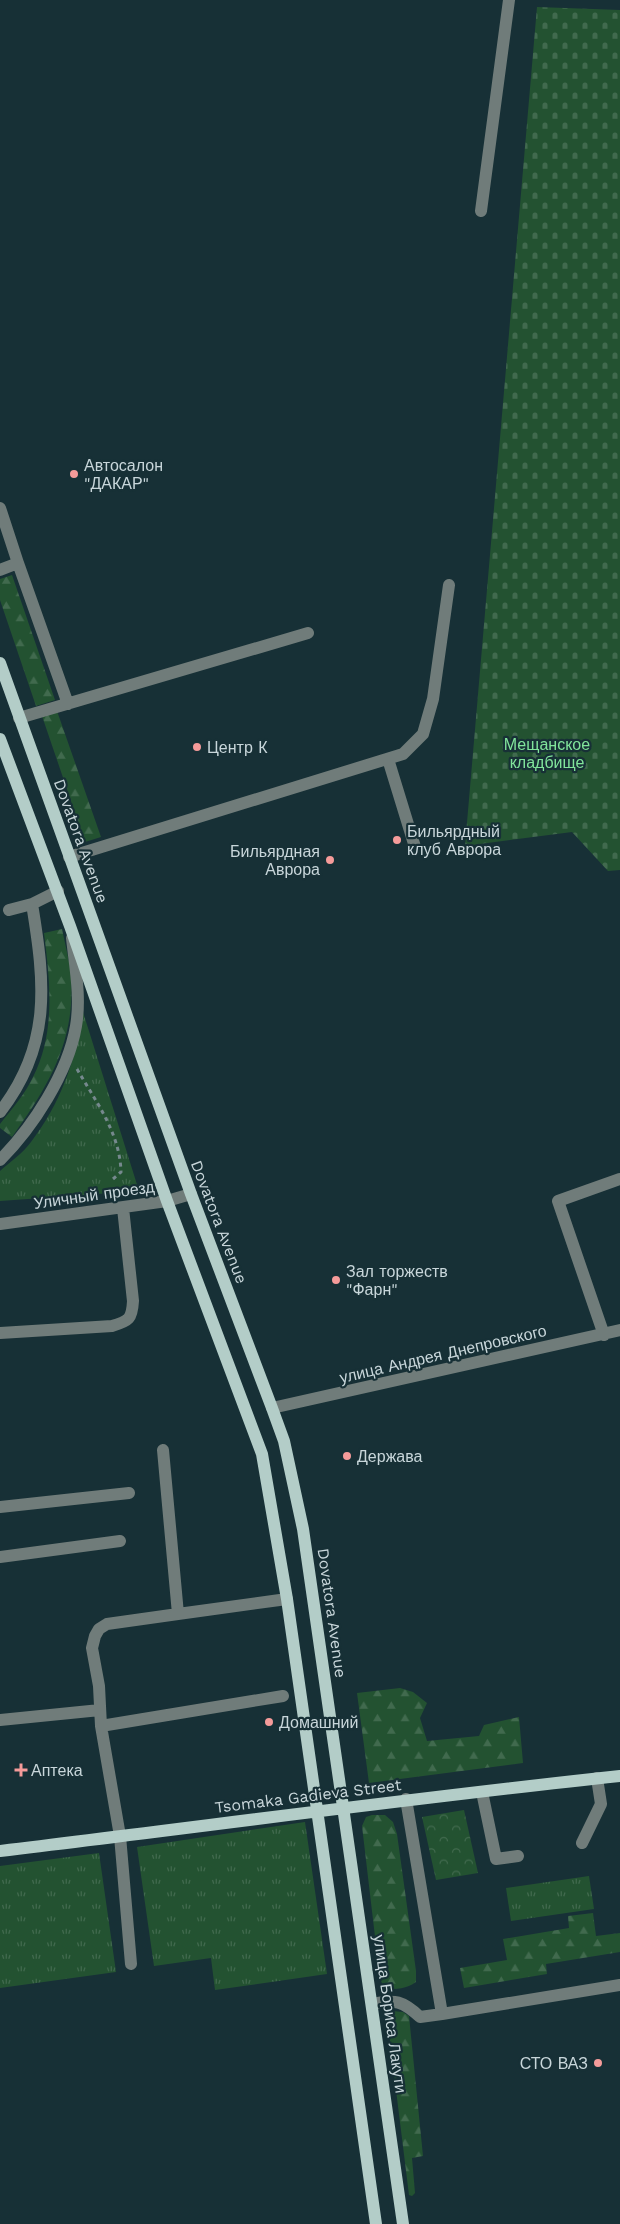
<svg xmlns="http://www.w3.org/2000/svg" width="620" height="2224" font-family="'Work Sans',sans-serif">
	<style>
		.grass { fill: url(#grass-tufts) }
		.forest { fill: url(#forest-firs) }
		.cemetery { fill: url(#cemetery-stones) }
		.park { fill: url(#park-crowns) }
		.lines { fill: none; stroke-linecap: round; stroke-linejoin: round }
		.path { stroke: #76898e; stroke-width: 3; stroke-dasharray: 4 4; stroke-linecap: butt }
		.minor { stroke: #707c7a; stroke-width: 12 }
		.major { stroke: #b3cdc8; stroke-width: 12 }
		.poi-dot { fill: #f59b9a; stroke: #173036; stroke-width: 2 }
		.labels { text-anchor: middle; dominant-baseline: central; stroke-width: 4.5; stroke-linejoin: round; paint-order: stroke }
		.poi-label { font-size: 16px; fill: #c8d6da; stroke: #173036; text-anchor: start }
		.park-label { font-size: 16px; fill: #81e49b; stroke: #173036 }
		.street-label { font-size: 16px; fill: #c8d6da; stroke: #173036 }
	</style>
	<defs>
		<pattern id="grass-tufts" width="24" height="20" patternUnits="userSpaceOnUse" patternTransform="scale(1.25)"><rect width="24" height="20" fill="#235231"/><path d="M3 7l-1-3M5 7V3M7 7l1-3M15 17l-1-3M17 17v-4M19 17l1-3" fill="none" stroke="#416a4e"/></pattern>
		<pattern id="forest-firs" width="22" height="20" patternUnits="userSpaceOnUse" patternTransform="scale(1.25)"><rect width="22" height="20" fill="#235231"/><path d="M5 1l3.5 6h-7zM16 11l3.5 6h-7z" fill="#416a4e"/></pattern>
		<pattern id="cemetery-stones" width="16" height="16" patternUnits="userSpaceOnUse" patternTransform="scale(1.25)"><rect width="16" height="16" fill="#235231"/><path d="M2 7V4a2 2 0 0 1 4 0v3zM10 15v-3a2 2 0 0 1 4 0v3z" fill="#416a4e"/></pattern>
		<pattern id="park-crowns" width="20" height="18" patternUnits="userSpaceOnUse" patternTransform="scale(1.25)"><rect width="20" height="18" fill="#235231"/><path d="M2 6a3 3 0 1 1 6 0M12 15a3 3 0 1 1 6 0" fill="none" stroke="#416a4e"/></pattern>
	</defs>
	<rect width="100%" height="100%" fill="#173036"/>
	<path class="grass" d="M83,1012L139,1191L0,1201V1171C10,1162 23,1153 31,1142C61,1103 76,1059 83,1012Z
		M305,1822L327,1974L215,1990L211,1958L154,1966L137,1847Z
		M99,1853L116,1972L0,1988V1866Z
		M589,1876L594,1909L511,1921L506,1888Z"/>
	<path class="forest" d="M12,575L55,700L36,706L0,600V579Z
		M57,711L101,837L85,842L42,716Z
		M62,929C65,944 69,959 71,974C76,1041 49,1085 12,1137L0,1128V1124C12,1109 25,1094 33,1077C56,1032 50,981 44,933Z
		M400,1688L413,1692L427,1703L420,1718L427,1741L479,1736L484,1725L519,1717L523,1763L369,1783L357,1693Z
		M372,1815H385L393,1822L397,1834L416,1971V1982C407,1989 396,1989 385,1989L380,1979L362,1826L366,1817Z
		M593,1913L596,1936L620,1933V1952L546,1964L547,1974L464,1988L460,1968L507,1960L503,1939L569,1928L568,1916Z
		M392,2011L403,2012L409,2016L423,2156L412,2158L415,2193L412,2196L409,2195L387,2017Z"/>
	<path class="cemetery" d="M537,7L620,10V870L608,871L572,832L465,846Z"/>
	<path class="park" d="M464,1810L478,1873L436,1880L422,1817Z"/>
	<g class="lines">
		<path class="path" d="M77,1069C96,1102 120,1133 121,1172L113,1179"/>
		<path class="minor" d="M481,211L509,0
			M0,508L18,563L0,570
			M18,563L68,704
			M19,718L308,633
			M388,759L415,847
			M69,857L403,754L423,734L433,699L449,585
			M9,910L32,904
			M0,1112C52,1045 45,983 32,904L58,891
			M0,1160C33,1127 68,1073 76,1026C81,997 75,967 72,938
			M0,1224L167,1201L191,1194
			M0,1333L112,1326C129,1321 132,1319 133,1301L123,1208
			M604,1335L558,1201L620,1179
			M272,1408L620,1330
			M163,1450L178,1614L287,1599
			M0,1507L129,1493
			M0,1557L120,1541
			M0,1720L100,1710
			M101,1726L283,1696
			M482,1792L496,1859L518,1856
			M406,1799L442,2014L620,1985
			M582,1843L601,1804L597,1778
			M131,1964L120,1836L101,1726L99,1686L92,1648L95,1636L99,1629L107,1624L178,1614
			M373,2004C395,1999 403,2001 420,2017L442,2014"/>
		<path class="major" d="M0,663L191,1194L272,1408L284,1441L303,1529L403,2224
			M0,739L70,926L167,1201L262,1454L287,1599L376,2224
			M0,1851C207,1826 413,1798 620,1776"/>
	</g>
	<g class="poi-dot">
		<circle cx="74" cy="474" r="5"/>
		<circle cx="197" cy="747" r="5"/>
		<circle cx="397" cy="840" r="5"/>
		<circle cx="330" cy="860" r="5"/>
		<circle cx="336" cy="1280" r="5"/>
		<circle cx="347" cy="1456" r="5"/>
		<circle cx="269" cy="1722" r="5"/>
		<path d="M18.5 1762.5h5v5h5v5h-5v5h-5v-5h-5v-5h5z"/>
		<circle cx="598" cy="2063" r="5"/>
	</g>
	<g class="labels">
		<g class="poi-label">
			<text x="84" y="465">Автосалон<tspan x="84" dy="18">"ДАКАР"</tspan></text>
			<text x="207" y="747">Центр К</text>
			<text x="407" y="831">Бильярдный<tspan x="407" dy="18">клуб Аврора</tspan></text>
			<text x="320" y="851" text-anchor="end">Бильярдная<tspan x="320" dy="18">Аврора</tspan></text>
			<text x="346" y="1271">Зал торжеств<tspan x="346" dy="18">"Фарн"</tspan></text>
			<text x="357" y="1456">Держава</text>
			<text x="279" y="1722">Домашний</text>
			<text x="31" y="1770">Аптека</text>
			<text x="588" y="2063" text-anchor="end">СТО ВАЗ</text>
		</g>
		<g class="park-label">
			<text x="547" y="744">Мещанское<tspan x="547" dy="18">кладбище</tspan></text>
		</g>
		<g class="street-label">
			<text transform="translate(81 841) rotate(70)">Dovatora Avenue</text>
			<text transform="translate(94 1195) rotate(-8)">Уличный проезд</text>
			<text transform="translate(219 1222) rotate(69)">Dovatora Avenue</text>
			<text transform="translate(443 1354) rotate(-13)">улица Андрея Днепровского</text>
			<text transform="translate(332 1613) rotate(82)">Dovatora Avenue</text>
			<text transform="translate(308 1796) rotate(-7)">Tsomaka Gadieva Street</text>
			<text transform="translate(390 2014) rotate(82)">улица Бориса Лакути</text>
		</g>
	</g>
</svg>
